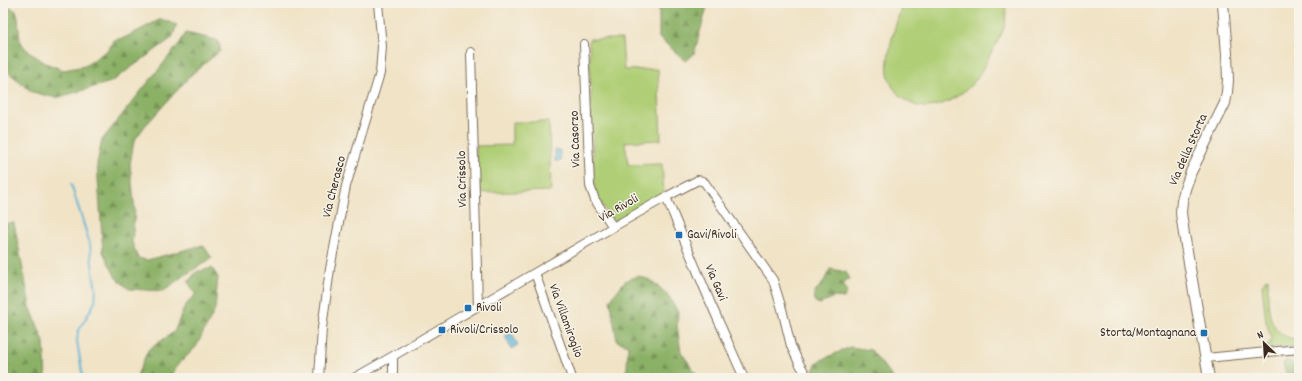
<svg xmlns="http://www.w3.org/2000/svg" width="1302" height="381" font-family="Dekko,sans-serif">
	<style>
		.green { fill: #afce75; stroke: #757c4a }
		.forest { fill: url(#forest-firs); stroke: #636e42 }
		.water { fill: #59b1d6; stroke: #4a6e7a }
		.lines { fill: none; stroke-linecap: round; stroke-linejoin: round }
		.stream { stroke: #59b1d6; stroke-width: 2 }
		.minor-casing { stroke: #7a6b59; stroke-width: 10 }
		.major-casing { stroke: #7a6b59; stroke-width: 12 }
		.minor { stroke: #fff; stroke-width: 8 }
		.major { stroke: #fff; stroke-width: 10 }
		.poi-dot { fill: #1f6fb2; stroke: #f7f3e8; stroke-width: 1.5 }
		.labels { text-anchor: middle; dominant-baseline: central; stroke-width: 3; stroke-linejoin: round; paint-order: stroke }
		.street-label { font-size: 13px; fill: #3b2a1e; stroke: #f7f3e8 }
		.poi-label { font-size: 13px; fill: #3b2a1e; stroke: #f7f3e8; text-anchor: start }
	</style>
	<defs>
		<pattern id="forest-firs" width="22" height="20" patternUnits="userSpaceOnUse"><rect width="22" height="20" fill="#8bb166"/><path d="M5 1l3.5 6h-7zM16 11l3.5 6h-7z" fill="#739053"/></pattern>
	</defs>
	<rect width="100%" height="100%" fill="#f7f3e8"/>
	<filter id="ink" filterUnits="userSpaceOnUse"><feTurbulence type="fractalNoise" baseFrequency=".025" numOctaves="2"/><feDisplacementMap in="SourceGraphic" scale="8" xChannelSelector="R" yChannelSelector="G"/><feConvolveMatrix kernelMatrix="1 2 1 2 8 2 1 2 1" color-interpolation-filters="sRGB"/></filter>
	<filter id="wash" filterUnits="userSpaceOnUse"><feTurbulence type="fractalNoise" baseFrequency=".012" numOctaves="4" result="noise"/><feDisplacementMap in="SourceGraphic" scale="16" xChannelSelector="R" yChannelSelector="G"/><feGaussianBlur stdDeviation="0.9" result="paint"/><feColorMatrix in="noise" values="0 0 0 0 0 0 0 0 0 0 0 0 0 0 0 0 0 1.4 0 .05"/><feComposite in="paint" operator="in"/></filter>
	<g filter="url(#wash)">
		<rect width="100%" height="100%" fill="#f0e3c6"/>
		<path class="green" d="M902,3H1005C1006,12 1007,21 1003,30C1001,35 998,41 995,46C988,57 979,79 969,87C951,103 925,116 904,99C896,93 890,85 888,74C885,54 897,23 902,3Z
			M589,39H622L624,70L658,69L661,140L625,142L628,165L662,164L664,195L614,222L594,193Z
			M512,122H549L551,191L478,193L476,146L512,145Z
			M1268,278C1268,305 1265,336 1299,340V347L1263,348L1270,344L1271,337L1266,322L1262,285L1266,279Z
			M1299,352V361L1287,356L1262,358V355Z"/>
		<path class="forest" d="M3,3L16,11L18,17L20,42L27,50L45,63L64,70L85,66L109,49L113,40L124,38L161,19L177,25L172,38L111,82L56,98L32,92L3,68Z
			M659,3H708L694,54L686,61L659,38Z
			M186,33L217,40L220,46V51L192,74L145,126L134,141L130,164L135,211L132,242L138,258L147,260L203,245L212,258L179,279L164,291L129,289L116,278L103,252L97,163L102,140L129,106L179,44Z
			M3,223H14L30,306L44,342L46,378H8V358L3,314Z
			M212,268L218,277L215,310L196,347L177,366L171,378H136L148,350L174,332L185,306L196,294L188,282L196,272Z
			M830,269L846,272L850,279L843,284L847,292L844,298L834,297L820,304L815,302L814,292L823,283Z
			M638,276L650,280L668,295L678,312L677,326L681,352L699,378H608L610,374H623L627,369L628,345L617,341L610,300L625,281Z
			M850,347L871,350L893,378H857L854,373L848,378H816L813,371L817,362Z
			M1287,360L1299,367V378H1287L1283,363Z"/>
		<path class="water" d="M555,150H560L561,161H555Z
			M511,332L518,345L511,349L505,336Z"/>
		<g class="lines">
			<path class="stream" d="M71,184L90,244L93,274L96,289L95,302L78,332L77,341L83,378"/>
		</g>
	</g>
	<g filter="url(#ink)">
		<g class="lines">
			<g class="minor-casing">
				<path id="minor" d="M584,44L590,186L595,200L613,227
					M471,52L478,306
					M666,197L711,304L744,378
					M535,273L572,378
					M1206,358L1299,349
					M319,378L322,328L330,269L346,186L380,73L382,47L378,3
					M354,378L393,356L613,227L666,197L698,180L702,181L705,183L773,280L782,309L791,346L799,363L808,378
					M393,378V356"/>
			</g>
			<g class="major-casing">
				<path id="major" d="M1209,378L1184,234L1181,213L1182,201L1185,189L1191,172L1225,103L1227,92L1228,80L1227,54L1223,3"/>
			</g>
			<use href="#minor" class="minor"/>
			<use href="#major" class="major"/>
		</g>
	</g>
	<g class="poi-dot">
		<rect x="675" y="231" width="8" height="8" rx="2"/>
		<rect x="464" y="304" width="8" height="8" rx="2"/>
		<rect x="438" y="326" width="8" height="8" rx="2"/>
		<rect x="1200" y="329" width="8" height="8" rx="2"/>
	</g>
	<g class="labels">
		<g class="street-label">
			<text transform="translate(576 139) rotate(-92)">Via Casorzo</text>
			<text transform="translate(1189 150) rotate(-66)">Via della Storta</text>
			<text transform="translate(463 179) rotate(-91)">Via Crissolo</text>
			<text transform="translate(335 187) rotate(-76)">Via Cherasco</text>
			<text transform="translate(619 209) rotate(-30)">Via Rivoli</text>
			<text transform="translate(715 283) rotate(67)">Via Gavi</text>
			<text transform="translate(565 321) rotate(70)">Via Villamiroglio</text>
		</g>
		<g class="poi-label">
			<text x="687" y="235">Gavi/Rivoli</text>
			<text x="476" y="308">Rivoli</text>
			<text x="450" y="330">Rivoli/Crissolo</text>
			<text x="1196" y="333" text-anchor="end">Storta/Montagnana</text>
		</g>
	</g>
	<rect width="1302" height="381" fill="none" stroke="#f7f3e8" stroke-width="16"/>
	<g transform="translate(1264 343) rotate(335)" stroke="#f7f3e8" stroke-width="3" paint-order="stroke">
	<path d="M0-3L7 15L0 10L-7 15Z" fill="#3b2a1e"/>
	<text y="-6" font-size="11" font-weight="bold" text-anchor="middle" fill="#3b2a1e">N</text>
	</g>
</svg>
